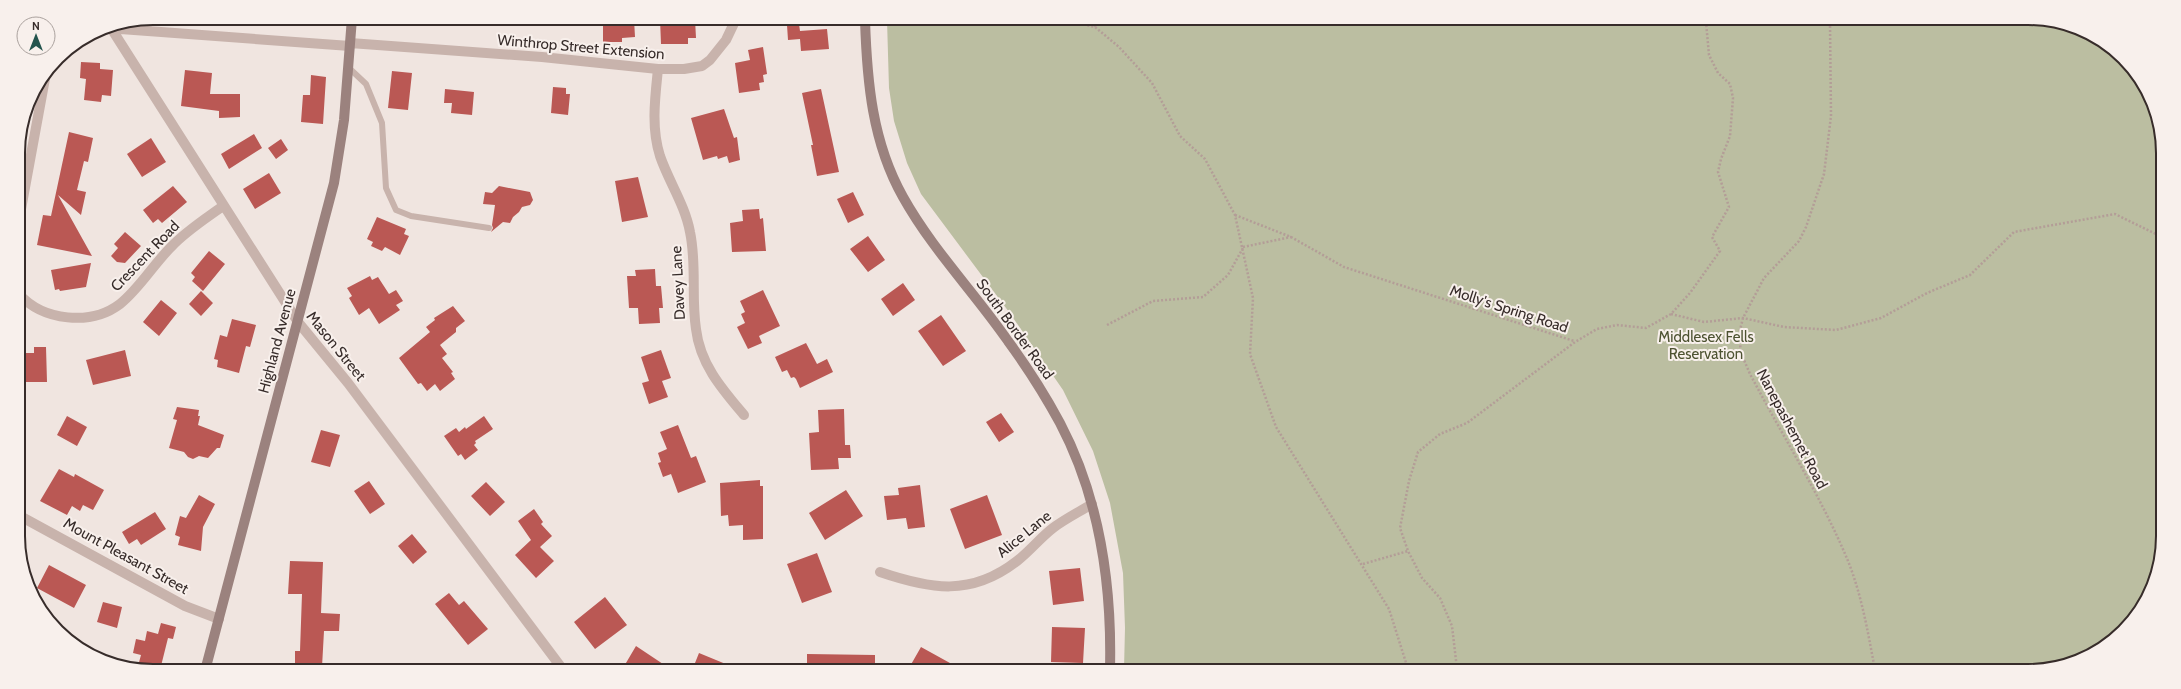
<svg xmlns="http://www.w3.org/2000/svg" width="2181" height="689" font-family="Cabin,sans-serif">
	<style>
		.green { fill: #bbbea1 }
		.building { fill: #ba5854 }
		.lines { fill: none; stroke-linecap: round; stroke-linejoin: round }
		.path { stroke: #b39d97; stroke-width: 2.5; stroke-dasharray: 2 2; stroke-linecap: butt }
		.service { stroke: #c8b3ac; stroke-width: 6 }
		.minor { stroke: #c8b3ac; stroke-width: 10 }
		.tertiary { stroke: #c8b3ac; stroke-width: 10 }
		.secondary { stroke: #9b827e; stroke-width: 10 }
		.labels { text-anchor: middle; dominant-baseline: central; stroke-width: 4; stroke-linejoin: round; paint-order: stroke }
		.street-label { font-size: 15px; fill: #372c2a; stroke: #f8f0ec }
		.park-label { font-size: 15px; fill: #4d5231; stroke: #f8f0ec }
		.rim { fill: none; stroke: #372c2a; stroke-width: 2 }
	</style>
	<rect width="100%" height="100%" fill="#f0e5e0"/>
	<path class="green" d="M887,20L2063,23L2096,36L2129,64L2160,127L2158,571L2140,611L2110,643L2072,664L2037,671L1124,669L1125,628L1123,573L1110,503L1093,451L1063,390L1009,312L921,194L907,163L894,121L889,88Z"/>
	<path class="building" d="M603,19H634L635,37L622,38V42H603Z
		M660,19H695L696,38H688V44H661Z
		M799,24L800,31L827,29L829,49L801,51L800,39L788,40L787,25Z
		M763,47L767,74L763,75L764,82L759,83L760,90L739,93L735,63L750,60L748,50Z
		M81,62L100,63V69L113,70L111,96L102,95L101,102L84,100L86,79L80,78Z
		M185,70L212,73L210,94H240V117L219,118V111L181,106Z
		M392,71L412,73L408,110L388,108Z
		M311,75L326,77L323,124L301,122L303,95H310Z
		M553,87L566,88V94H570L568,115L551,113Z
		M445,89L474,92L472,115L451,113L452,103H444Z
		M821,89L839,172L817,176L811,145H813L802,93Z
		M724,109L734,138L737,137L740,160L729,163L727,156L718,159L717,156L703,160L691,118Z
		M69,132L93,138L88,162L84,161L77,190L86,192L81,215L58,195L92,256L37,245L43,215L51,216Z
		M254,134L262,148L229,169L221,154Z
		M151,138L166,162L142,177L127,154Z
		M281,139L288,150L276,159L268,148Z
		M269,173L281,193L255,209L243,189Z
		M638,177L648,217L622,222L615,181Z
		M173,186L187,202L162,223L158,219L153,223L143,210Z
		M499,186L530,192L533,200L530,205L522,207L519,212L513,217L510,223L503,222L491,232L493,228L492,225L495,205L483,204L485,192L492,193Z
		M853,192L864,215L848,223L837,199Z
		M759,209L760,219L763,218L766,251L732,252L730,223L743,221L742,210Z
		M377,217L406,229L404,234L409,236L400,255L385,247L382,251L371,246L373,242L367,239Z
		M125,232L141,246L125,263L117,262L111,256L118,248L114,244Z
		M868,236L885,260L868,272L850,249Z
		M209,251L225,264L203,291L192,281L195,277L191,273Z
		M91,263L86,287L60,291L59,289L55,290L51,270Z
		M655,269L656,286H661L663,308H659L660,323L639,324L638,308H629L627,276H636L635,270Z
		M370,276L372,280L378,277L389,294L396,290L403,301L396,305L400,310L379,324L369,308L359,315L349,298L352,296L347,288Z
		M903,283L915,300L893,316L881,299Z
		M763,290L780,326L759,336L762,343L748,349L737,327L745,323L741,314L745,312L740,301Z
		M201,291L213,303L201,316L189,304Z
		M161,300L177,313L159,336L143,322Z
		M453,306L465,321L456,328V332L440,345L447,354L442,358L453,372L451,373L455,379L440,391L435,384L427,391L421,383L418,384L399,358L430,332L426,327L435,320L434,318Z
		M941,315L966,351L943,366L918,331Z
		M232,319L256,325L250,347L246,346L239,373L217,367L218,360L214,359L220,335L227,337Z
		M806,343L817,364L827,359L833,372L800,388L796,379L794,377L791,378L787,370L782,372L775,357Z
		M34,347H46L47,382H22L21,353H34Z
		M125,350L131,376L93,385L86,360Z
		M661,350L671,378L662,381L668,397L649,404L642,383L649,381L641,357Z
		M177,407L199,410L198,416H200L198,425L224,435L220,448H217L208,458L199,456L193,459L188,457L184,452L169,448L177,420L173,419Z
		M844,409L845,445H850L851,458H838L839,469L811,470L809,433L819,432L818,410Z
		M1001,413L1014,432L999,442L986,422Z
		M67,416L87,427L77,446L57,435Z
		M484,416L493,429L475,441L476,443L474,445L478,450L465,460L461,454L458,456L444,436L456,428L459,432L465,427L466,429Z
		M678,425L691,458L696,456L706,482L678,493L671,474L663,477L658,463L661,462L658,453L667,449L660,432Z
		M321,430L340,435L330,467L311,462Z
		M59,469L74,477L75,474L104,490L93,510L83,505L80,511L72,506L67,515L40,501Z
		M760,480V486H763V539L743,540V525L729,526L728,515L721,516L720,483Z
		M369,481L385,504L370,514L354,491Z
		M486,482L505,502L490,516L471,496Z
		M920,485L925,527L908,529L906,518L887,520L884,496L899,495L898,488Z
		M846,490L863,516L825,540L809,513Z
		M199,495L215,504L203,527L201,551L178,545L180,537L175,535L180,516L186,518Z
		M987,495L1002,535L965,549L950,509Z
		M534,509L543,522L541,524L552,536L540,547L554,561L536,578L515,555L531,540L518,521Z
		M155,512L166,529L141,545L137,539L129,544L122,532Z
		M412,534L427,552L413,564L398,546Z
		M817,553L832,592L802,603L787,564Z
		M290,561L323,562L321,613L340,614L339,631H324L322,667H295V651H300L302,594H288Z
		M49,565L86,585L74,608L37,588Z
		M1080,568L1084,601L1053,605L1049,571Z
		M449,593L459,605L464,601L488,629L468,645L435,604Z
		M605,597L627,625L595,649L574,622Z
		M103,602L122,607L117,628L97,622Z
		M161,623L176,627L173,639L168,638L161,666H138L141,655L133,653L136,639L145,641L147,631L158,634Z
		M1052,627L1085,628L1083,663L1051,662Z
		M636,646L669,668H623Z
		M921,647L959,668H909Z
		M699,653L733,667V668H693Z
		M807,654L875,655V668H807Z"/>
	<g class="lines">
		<path class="path" d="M1064,20L1095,27L1119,47L1152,83L1180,136L1205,159L1235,215L1253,298L1250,354L1276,427L1389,609L1408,669
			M1830,22L1831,116L1824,174L1806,227L1799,241L1764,278L1743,318L1739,334L1741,353L1750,374C1782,435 1822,498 1848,561C1862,596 1868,633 1875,670
			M1095,27L1097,20
			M1235,215L1291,237L1344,267L1574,341
			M1243,247L1291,237
			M1671,314L1704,322L1743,318L1784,327L1836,330L1881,318L1927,293L1970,275L2014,232L2115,214L2160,236
			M1107,325L1153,301L1203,297L1228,275L1243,248
			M1363,564L1408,551
			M1457,669L1452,626L1440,598L1422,578L1408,551L1400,528L1409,481L1418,452L1440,434L1467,423L1575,342L1597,329L1617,325L1646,328L1671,314L1690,293L1720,251L1712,237L1729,207L1718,172L1721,159L1730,136L1733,98L1730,84L1718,73L1709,55L1706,22"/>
		<path class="service" d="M349,68L366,84L382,123L386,188L396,210L411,216L489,228"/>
		<path class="minor" d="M107,28L350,46
			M111,28L298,322L348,383L561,667
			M350,43L542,57L658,69H684L702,66L710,60L726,40L736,19
			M658,69C655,98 651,128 660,156C669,182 685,205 690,232C697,265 691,297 696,329C700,364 722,389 744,415
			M19,220L46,73
			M19,294C43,321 91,326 120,304C139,289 153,265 171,247C186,231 205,219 223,206
			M880,572C930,589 971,597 1017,561C1030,551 1040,538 1053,528C1065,519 1079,512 1092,504"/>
		<path class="tertiary" d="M20,516L185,606L219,619"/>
		<path class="secondary" d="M865,20C867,81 872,142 903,197C932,249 974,292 1008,341C1027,367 1045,395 1060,423C1100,499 1112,583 1110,669
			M206,667L334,183L344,120L352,18"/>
	</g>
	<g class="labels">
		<g class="street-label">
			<text transform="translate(581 47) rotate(5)">Winthrop Street Extension</text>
			<text transform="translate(145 256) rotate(-46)">Crescent Road</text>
			<text transform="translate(678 283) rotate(-93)">Davey Lane</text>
			<text transform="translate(1509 309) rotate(18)">Molly's Spring Road</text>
			<text transform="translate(1015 329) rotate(54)">South Border Road</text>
			<text transform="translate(277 341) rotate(-75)">Highland Avenue</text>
			<text transform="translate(336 346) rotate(51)">Mason Street</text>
			<text transform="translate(1792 429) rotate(62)">Nanepashemet Road</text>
			<text transform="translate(1024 534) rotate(-39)">Alice Lane</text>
			<text transform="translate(126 556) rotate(29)">Mount Pleasant Street</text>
		</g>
		<g class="park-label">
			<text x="1706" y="337">Middlesex Fells<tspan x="1706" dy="17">Reservation</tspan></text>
		</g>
	</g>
	<path d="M0 0H2181V689H0ZM153 25H2028A128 128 0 0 1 2156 153V536A128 128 0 0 1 2028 664H153A128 128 0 0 1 25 536V153A128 128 0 0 1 153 25Z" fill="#f8f0ec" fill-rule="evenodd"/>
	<path class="rim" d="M153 25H2028A128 128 0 0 1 2156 153V536A128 128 0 0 1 2028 664H153A128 128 0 0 1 25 536V153A128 128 0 0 1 153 25Z"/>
	<g transform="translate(36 36)"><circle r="19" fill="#f8f0ec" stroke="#aba29e"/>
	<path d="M0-3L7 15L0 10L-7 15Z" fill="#24544d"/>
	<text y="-6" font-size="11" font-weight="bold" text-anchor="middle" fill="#372c2a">N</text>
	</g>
</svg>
